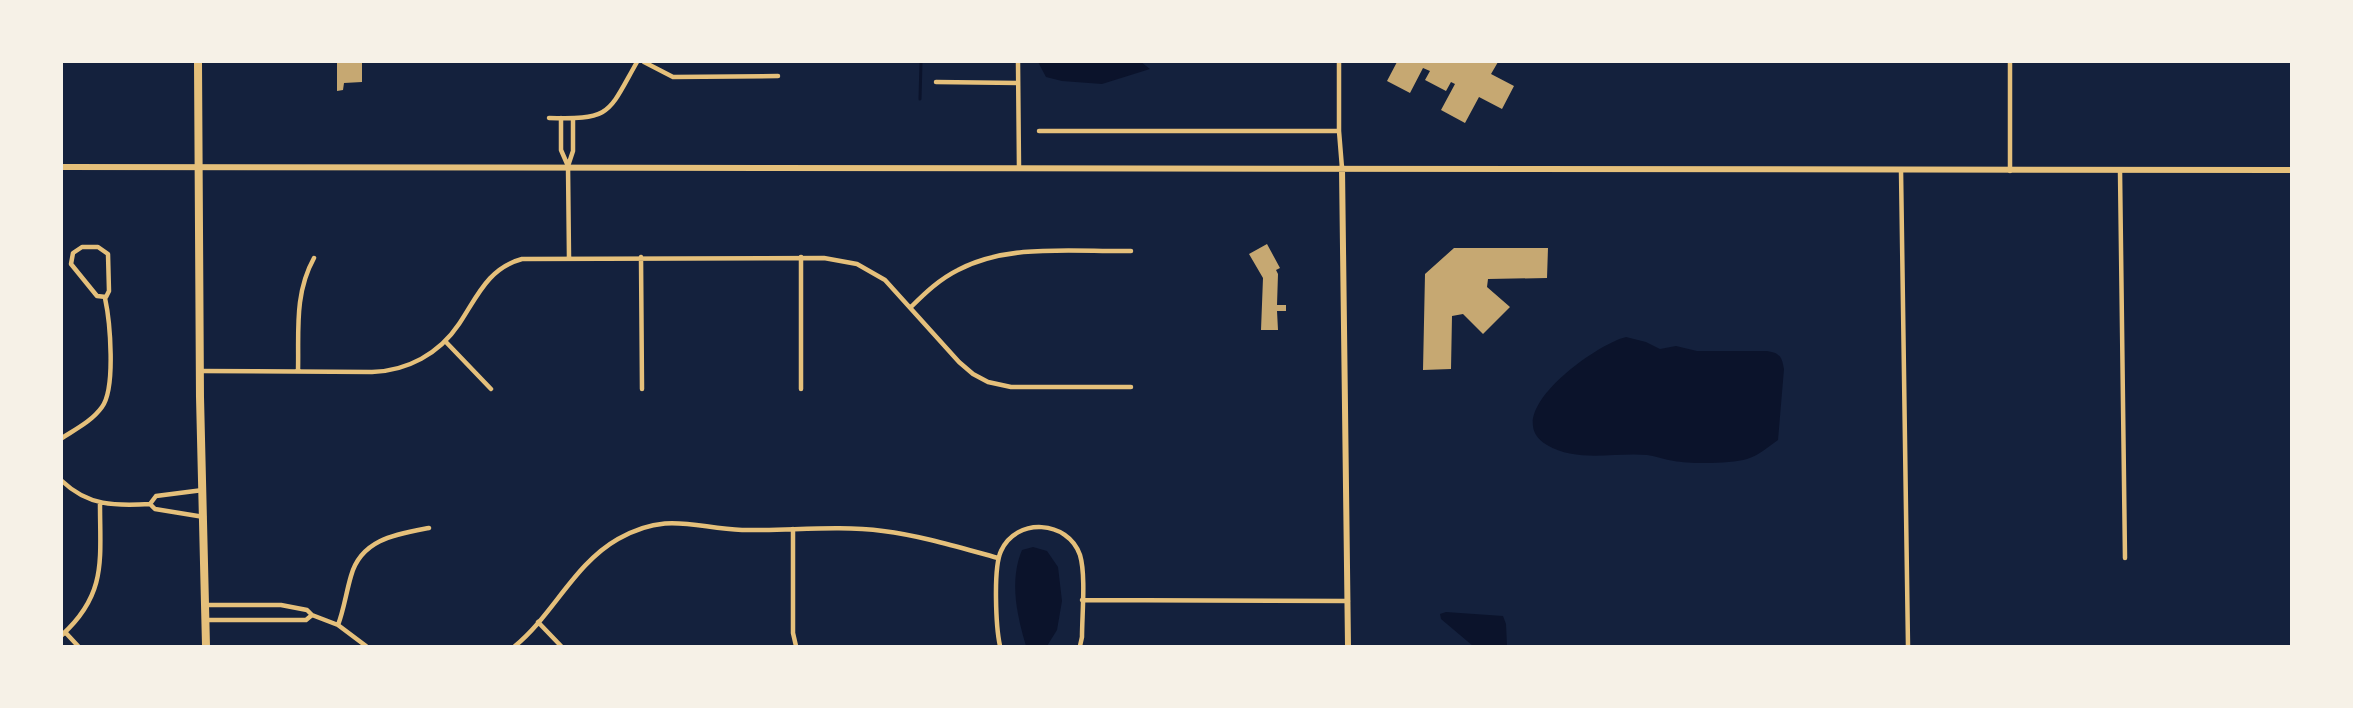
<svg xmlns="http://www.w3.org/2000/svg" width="2353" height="708" font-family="'PT Sans Narrow',sans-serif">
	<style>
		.water { fill: #0b132b }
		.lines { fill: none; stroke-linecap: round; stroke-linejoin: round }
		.stream { stroke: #0b132b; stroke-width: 3 }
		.building { fill: #c6a872 }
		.minor { stroke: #e5c07b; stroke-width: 4.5 }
		.tertiary { stroke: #e5c07b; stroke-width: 6 }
		.primary { stroke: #e5c07b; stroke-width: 8 }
	</style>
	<rect width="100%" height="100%" fill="#14213d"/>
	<path class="water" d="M1038,62H1141L1150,69L1102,84L1062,81L1046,77Z
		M1626,337L1646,342L1660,349L1676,346L1697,351H1767C1780,353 1782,357 1784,369L1778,440C1768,447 1758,456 1747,459C1731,464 1689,464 1674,461C1665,460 1656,456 1647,455C1615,452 1577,463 1547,445C1496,415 1596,344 1626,337Z
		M1033,547L1047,551L1058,567L1062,601L1057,630L1047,646H1026C1017,616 1009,581 1022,550Z
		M1446,612L1503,616L1506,624L1507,646H1473L1441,619L1440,614Z"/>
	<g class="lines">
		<path class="stream" d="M920,99L921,62"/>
	</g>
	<path class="building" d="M337,62H362V82L344,83L343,90L337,91Z
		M1397,62L1468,63L1498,62L1491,74L1514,86L1502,109L1479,97L1465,123L1441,110L1455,84L1451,82L1446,91L1425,80L1430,71L1423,68L1410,93L1387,81Z
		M1267,244L1280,268L1276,270L1278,274L1277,305H1286V311H1277L1278,330H1261L1263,278L1249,254Z
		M1454,248H1548L1547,278L1488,279L1487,287L1510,307L1483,334L1463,314L1452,316L1451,369L1423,370L1425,274Z"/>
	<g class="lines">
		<path class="minor" d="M644,62L673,77L778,76
			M1018,62L1019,168
			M1339,62V131L1342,168
			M2010,62V171
			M936,82L1018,83
			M549,118C612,120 608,113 637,62
			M561,118V150L568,166
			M1039,131H1339
			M1901,170L1908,646
			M2120,171L2125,558
			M82,247H98L108,254L109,291L106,297L97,296L71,264L73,253Z
			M569,257L568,166L573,151V119
			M641,257L642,389
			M801,257V389
			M911,307C926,292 940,279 958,270C1008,243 1076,252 1131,251
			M445,341L491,389
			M200,371L372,372C407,371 439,354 459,324C477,297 488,268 522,259L824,258L857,264L885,280L959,362L973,374L988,382L1011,387H1131
			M298,371C299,332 294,294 314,258
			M62,438C76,429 92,421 102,407C116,388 110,321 105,298
			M62,481C88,506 115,506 150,504L155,509L204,517
			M150,504L156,496L203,490
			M793,529V633L796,646
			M1082,600L1348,601
			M205,605H281L307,610L312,615L338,625L366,646
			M205,620H306L312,615
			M538,622L561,646
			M338,625C344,609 346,593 351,576C361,539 397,534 429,528
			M65,632L78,646
			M62,635C107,594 100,560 100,504
			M515,646C553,615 574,564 618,539C667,511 694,528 742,530C789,531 837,525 883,531C923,536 961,548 998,558
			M1000,646C996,628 993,568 1001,551C1016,517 1068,520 1080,555C1086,575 1082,615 1082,637L1080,646"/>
		<path class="tertiary" d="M62,167L2292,170
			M1342,168L1348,646"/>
		<path class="primary" d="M198,62L200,397L206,646"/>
	</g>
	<rect width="2353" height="708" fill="none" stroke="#f6f1e7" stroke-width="126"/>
</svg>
